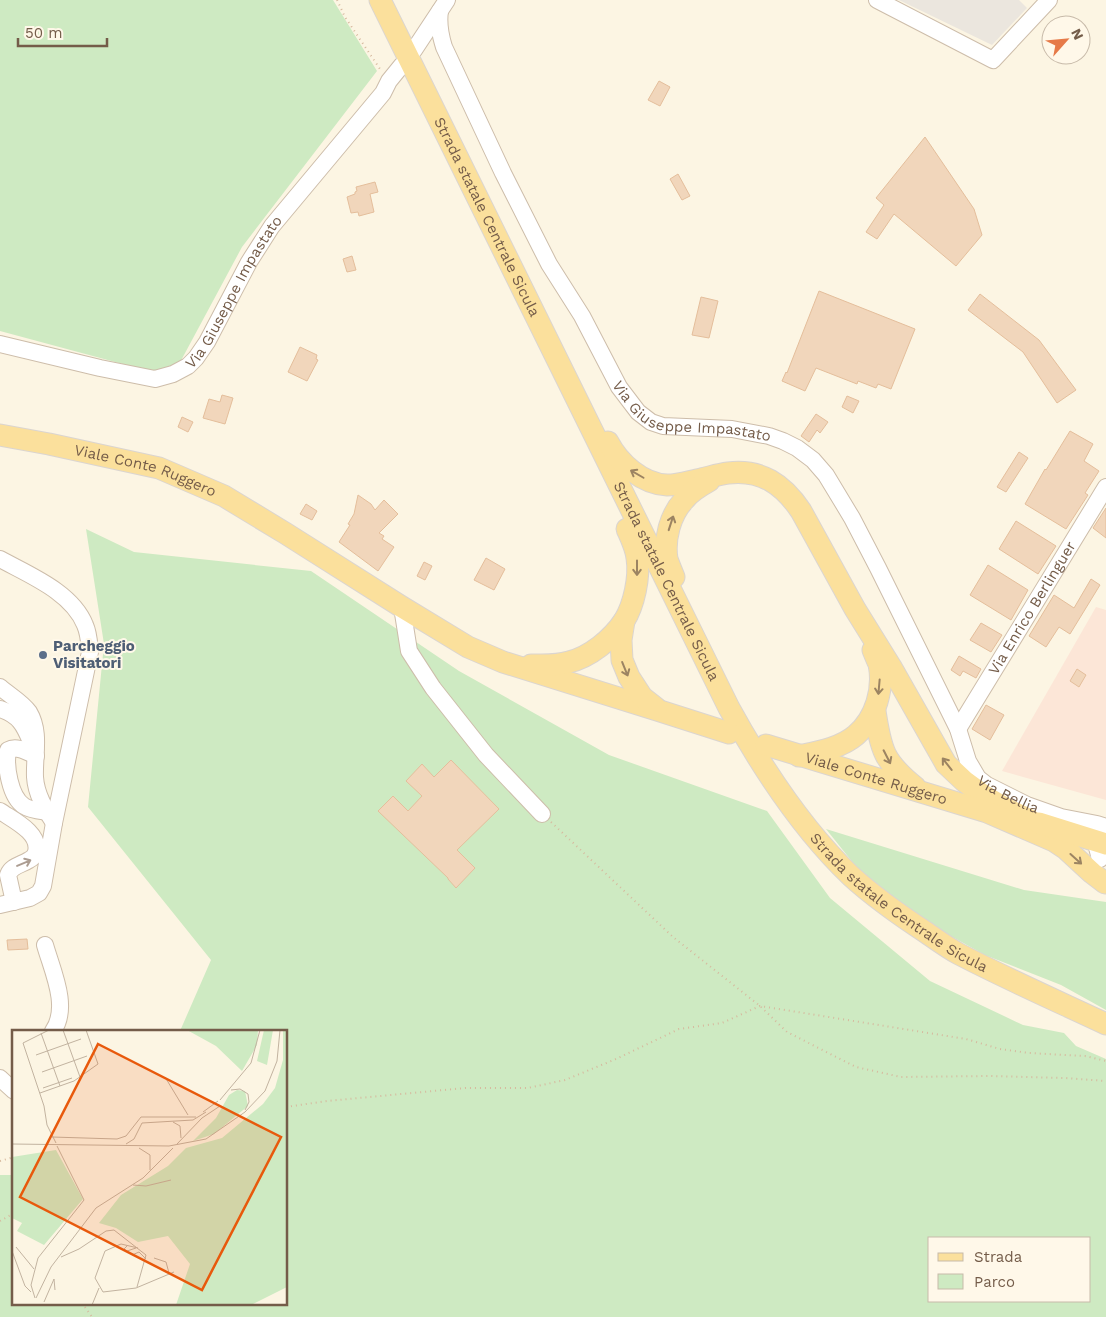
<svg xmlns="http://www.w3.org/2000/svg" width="1106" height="1317" font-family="'Work Sans',sans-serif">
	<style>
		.commercial { fill: #fce6d7 }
		.industrial { fill: #ebe6de }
		.green { fill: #ceeac2; fill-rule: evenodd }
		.building { fill: #f1d6bb; stroke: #e4be9b }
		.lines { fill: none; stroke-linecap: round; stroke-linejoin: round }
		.minor-casing { stroke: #cdbdaa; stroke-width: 18 }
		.major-casing { stroke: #dbd5d0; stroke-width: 23 }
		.path { stroke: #d6b99e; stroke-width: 2; stroke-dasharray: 1 4; stroke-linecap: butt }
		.minor { stroke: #fff; stroke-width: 16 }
		.major { stroke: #fbe09c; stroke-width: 21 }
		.oneway { stroke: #9c8462 }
		.oneway2 { stroke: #ac9d92 }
		.service-dot { fill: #5c6f8a; stroke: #fff8e9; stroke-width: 2 }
		.labels { text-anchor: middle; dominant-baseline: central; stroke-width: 4; stroke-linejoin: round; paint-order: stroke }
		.street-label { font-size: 15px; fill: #745c49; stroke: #fff8e9 }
		.service-label { font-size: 15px; font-weight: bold; fill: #4e5e75; stroke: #fff8e9; text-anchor: start }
		.inset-road { fill: none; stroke: #c2b3a0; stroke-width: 1 }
		.view { fill: #e8590c; fill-opacity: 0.15; stroke: #e8590c; stroke-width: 2.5 }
		.inset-edge { fill: none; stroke: #745c49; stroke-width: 2.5 }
	</style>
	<rect width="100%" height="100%" fill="#fcf5e3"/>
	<path class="commercial" d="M1096,607L1106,610V800L1002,771Z"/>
	<path class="industrial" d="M899,0H1019L1027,8L992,45Z"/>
	<path class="green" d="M0,0H333L377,71L242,247L177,368L156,373L0,331Z
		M86,529L134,552L311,571L459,671L609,755L767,811L830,898L930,981L1023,1025L1064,1033L1076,1046L1106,1059V1317H0V1175H14V1303H286V1031H180L211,960L88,807L104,644ZM930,1238H1090V1301H930Z
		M826,829L1024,890L1106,902V1010L1061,985L985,955L929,924L870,884Z"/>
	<path class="building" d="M659,81L670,87L660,106L648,100Z
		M925,137L974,209L982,235L956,266L894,214L877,239L866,232L884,205L876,198Z
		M678,174L690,196L682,200L670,179Z
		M375,182L378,192L370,194L374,212L359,216L358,212L351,213L347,197L355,194V192L357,191L356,187Z
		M352,256L356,270L347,272L343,259Z
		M819,291L915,329L891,389L878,384L876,388L858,381L857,384L816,368L805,391L782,381L786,372L787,373Z
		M980,294L1039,340L1076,390L1057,403L1023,352L968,310Z
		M701,297L718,301L709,338L692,335Z
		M300,347L317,355L316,359L318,360L307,381L288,372Z
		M222,395L233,398L225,424L203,418L209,399L220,402Z
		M847,396L859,401L853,413L842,407Z
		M816,414L828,422L820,433L817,430L809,442L801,436Z
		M182,417L193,422L188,432L178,427Z
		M1070,431L1093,444L1084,461L1099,471L1085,493L1088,495L1066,529L1025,504L1045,469L1046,470Z
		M1019,452L1028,458L1006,492L997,487Z
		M358,495L371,504L375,510L384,500L398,514L379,533L384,536L382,539L394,547L378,571L339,542L350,525L348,524L354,514Z
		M306,504L317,511L312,520L300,514Z
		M1106,508V538L1093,528Z
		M1016,521L1056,546L1038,574L999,549Z
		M486,558L505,569L494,590L474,580Z
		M424,562L432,566L425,580L417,576Z
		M988,565L1028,590L1011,620L970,595Z
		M1091,579L1100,585L1070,634L1059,627L1046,647L1029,636L1054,595L1074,608Z
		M981,623L1002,635L991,652L970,640Z
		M959,656L981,669L976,678L963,671L960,676L951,670Z
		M1077,669L1086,675L1079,687L1070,681Z
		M986,705L1004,715L990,740L972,729Z
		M451,760L499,809L457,850L475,868L456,888L448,879V878L378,811L393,796L408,811L422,796L406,781L422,764L434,777Z
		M27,939L28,949L8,950L7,940Z"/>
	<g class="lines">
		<g class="minor-casing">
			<g id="minor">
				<path d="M877,0L993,60L1049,0"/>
				<path id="s1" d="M440,11C438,24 440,34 444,47L503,173L549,264L582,316L619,387L638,412L651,422L663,426L732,429L769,436L783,441L797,448L813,460L826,475L852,518L878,568L958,729L968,761L978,778L987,785L1027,805L1061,817L1097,824L1106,827"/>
				<path d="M414,50L447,0"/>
				<path id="s2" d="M0,344L100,368L155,379L173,374L188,366L196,358L207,342L249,262L272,226L383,93L389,81L402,65"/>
				<path d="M0,559C29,575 72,592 85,625C89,634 89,642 90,652L54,823L43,886L39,893L30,898L0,905"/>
				<path d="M402,607L409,651L433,688L486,755L542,814"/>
				<path d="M0,687C9,695 22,702 29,712C41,732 34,756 35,777C36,794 45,809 54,823"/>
				<path d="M0,709C19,715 24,725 31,742"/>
				<path id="s3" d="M958,729L1106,487"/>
				<path d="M36,756C27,752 17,745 8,750C5,766 10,797 24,806C30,810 40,811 47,812"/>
				<path d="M0,811C13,820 41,833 36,852C35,856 33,858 29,860C21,865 11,866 8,875L14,902"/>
				<path d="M1093,832L1100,859"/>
				<path d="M45,945C52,970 70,1007 53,1031"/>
				<path d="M0,1078L14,1091"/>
			</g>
		</g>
		<g class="major-casing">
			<g id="major">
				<path id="s4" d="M380,0L729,708C762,768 801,828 851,876C874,897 901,916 927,933C937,940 948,948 959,954C1007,979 1057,1001 1106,1024"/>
				<path id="s5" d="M0,435L49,444L159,468L224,496L285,533L402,607L468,647L503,662L657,710L729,733"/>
				<path d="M608,442C619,463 642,484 667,485C679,485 690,481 701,479C710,477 719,474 728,473C761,469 783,484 801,511L855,609L891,667L946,764L964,781L983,795L1005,808L1030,820"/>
				<path d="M674,577C672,572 669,565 667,559C664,539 670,515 684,500C690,492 700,486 709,481"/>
				<path d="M624,621L621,640L622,660L629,677L642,697L656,708"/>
				<path d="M531,665C543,665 557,666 569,662C590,657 612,639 624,621C634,605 640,577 637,558C636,548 631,538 627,529"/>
				<path d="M875,711C881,751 884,762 915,787"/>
				<path id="s6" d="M766,745L987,812L1054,841L1066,849L1092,873L1105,883"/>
				<path d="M799,756C818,752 841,748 856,735C876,718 884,689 879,664C877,660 875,655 873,650"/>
				<path d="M1039,823L1106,844"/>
			</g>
		</g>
		<path class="path" d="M337,0L345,17L380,69
			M551,822L673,937L760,1006L787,1032L856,1067L901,1077L989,1076L1065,1078L1106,1081
			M286,1107L327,1101L465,1088H528L565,1080L616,1059L679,1029L722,1023L760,1006L966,1039L1000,1049L1029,1053L1085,1056L1106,1061
			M0,1161L14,1157
			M0,1221L14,1213
			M82,1303L92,1317"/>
		<use href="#minor" class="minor"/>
		<use href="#major" class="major"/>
	</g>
	<defs><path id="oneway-shaft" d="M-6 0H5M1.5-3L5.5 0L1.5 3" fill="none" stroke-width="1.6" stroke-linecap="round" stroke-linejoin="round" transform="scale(1.25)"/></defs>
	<g class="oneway">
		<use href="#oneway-shaft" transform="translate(637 474) rotate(-150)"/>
		<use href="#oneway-shaft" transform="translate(671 523) rotate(-72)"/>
		<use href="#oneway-shaft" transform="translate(637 568) rotate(90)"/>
		<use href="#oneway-shaft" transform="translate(625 669) rotate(68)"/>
		<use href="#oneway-shaft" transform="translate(879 687) rotate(95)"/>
		<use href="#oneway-shaft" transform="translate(887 757) rotate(63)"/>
		<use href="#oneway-shaft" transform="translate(947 764) rotate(-128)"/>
		<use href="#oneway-shaft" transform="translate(1076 859) rotate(42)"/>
	</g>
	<use class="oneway2" href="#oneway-shaft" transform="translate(24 863) rotate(-23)"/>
	<circle class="service-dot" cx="43" cy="655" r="5"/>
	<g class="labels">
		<g class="street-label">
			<text stroke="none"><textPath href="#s4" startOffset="242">Strada statale Centrale Sicula</textPath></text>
			<text stroke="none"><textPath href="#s2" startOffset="282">Via Giuseppe Impastato</textPath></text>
			<text stroke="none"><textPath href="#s1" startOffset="501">Via Giuseppe Impastato</textPath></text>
			<text stroke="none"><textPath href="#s5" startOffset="150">Viale Conte Ruggero</textPath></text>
			<text stroke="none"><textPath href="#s4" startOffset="648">Strada statale Centrale Sicula</textPath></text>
			<text stroke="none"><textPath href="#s3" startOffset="142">Via Enrico Berlinguer</textPath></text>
			<text stroke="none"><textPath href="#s6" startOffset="115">Viale Conte Ruggero</textPath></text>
			<text stroke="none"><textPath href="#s1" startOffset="1031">Via Bellia</textPath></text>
			<text stroke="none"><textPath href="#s4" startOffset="1052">Strada statale Centrale Sicula</textPath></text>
		</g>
		<g class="service-label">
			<text x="53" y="646">Parcheggio<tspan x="53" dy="17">Visitatori</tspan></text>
		</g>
	</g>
	<g transform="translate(12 1030)">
		<rect width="275" height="275" fill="#fcf5e3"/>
		<path d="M175,0H246L245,15L230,41L204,16ZM252,0H261L255,35L245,31ZM271,0H275V257L239,275H164L178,234L156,206L126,212L104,198L87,193L109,165L156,136L174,118L210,108L251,74L263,58L271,30ZM225,60L233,61L236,76L202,104L181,111L204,88L217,65ZM44,120L71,169L32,215L5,201L10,193L0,188V127Z" fill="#ceeac2"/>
		<path class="inset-road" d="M51,0L68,47M29,3L48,56M11,13L32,76L35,95L44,113M11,13L37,0M24,25L69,9M30,42L75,26M153,47L176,85M31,58L60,48M219,60L228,59L236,64L237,72L233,80M28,63L62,51L86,34L74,0M208,70L239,33L248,0M191,82L206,71M161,92L168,96L169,108M40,107L105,109L114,106L129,87H184M0,114L157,116L194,109L233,82L253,61L265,31L268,0M114,114L122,109L130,93L181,90L194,82M165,114L190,88L208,76M127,118L138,125V140M121,155L134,156L159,150M115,216L112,219L115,221L124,218M4,217L22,239M126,218L109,214L93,221L83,248L91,262L124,258L162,242M0,221L13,256L19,262M120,225L127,222L134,229M49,227L67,219L94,201L102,200L134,225L125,257M142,228L154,232L157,243M23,268L19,255L26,228L72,170L45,116M24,268L39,237L84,178L131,148L161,118M32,272L42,249L43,260M80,275L87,258"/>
		<path class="view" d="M86,14L269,107L190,260L8,167Z"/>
		<rect width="275" height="275" class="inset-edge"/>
	</g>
	<rect x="928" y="1237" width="162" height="65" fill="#fff8e9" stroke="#c7baa9"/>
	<rect x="938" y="1253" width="25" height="8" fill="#fbe09c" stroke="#c7baa9"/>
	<text x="974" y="1262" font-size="15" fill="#745c49">Strada</text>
	<rect x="938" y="1274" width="25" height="15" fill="#ceeac2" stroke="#c7baa9"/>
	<text x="974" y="1287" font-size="15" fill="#745c49">Parco</text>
	<g transform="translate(1066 40) rotate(63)"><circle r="24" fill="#fff8e9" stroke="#c7baa9"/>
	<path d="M0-4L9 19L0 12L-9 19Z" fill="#e67a48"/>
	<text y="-8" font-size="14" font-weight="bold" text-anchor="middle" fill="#745c49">N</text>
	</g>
	<path d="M18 38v8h89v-8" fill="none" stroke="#745c49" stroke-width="2.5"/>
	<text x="25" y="38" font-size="15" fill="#745c49" stroke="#fff8e9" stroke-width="4" paint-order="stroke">50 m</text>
</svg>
